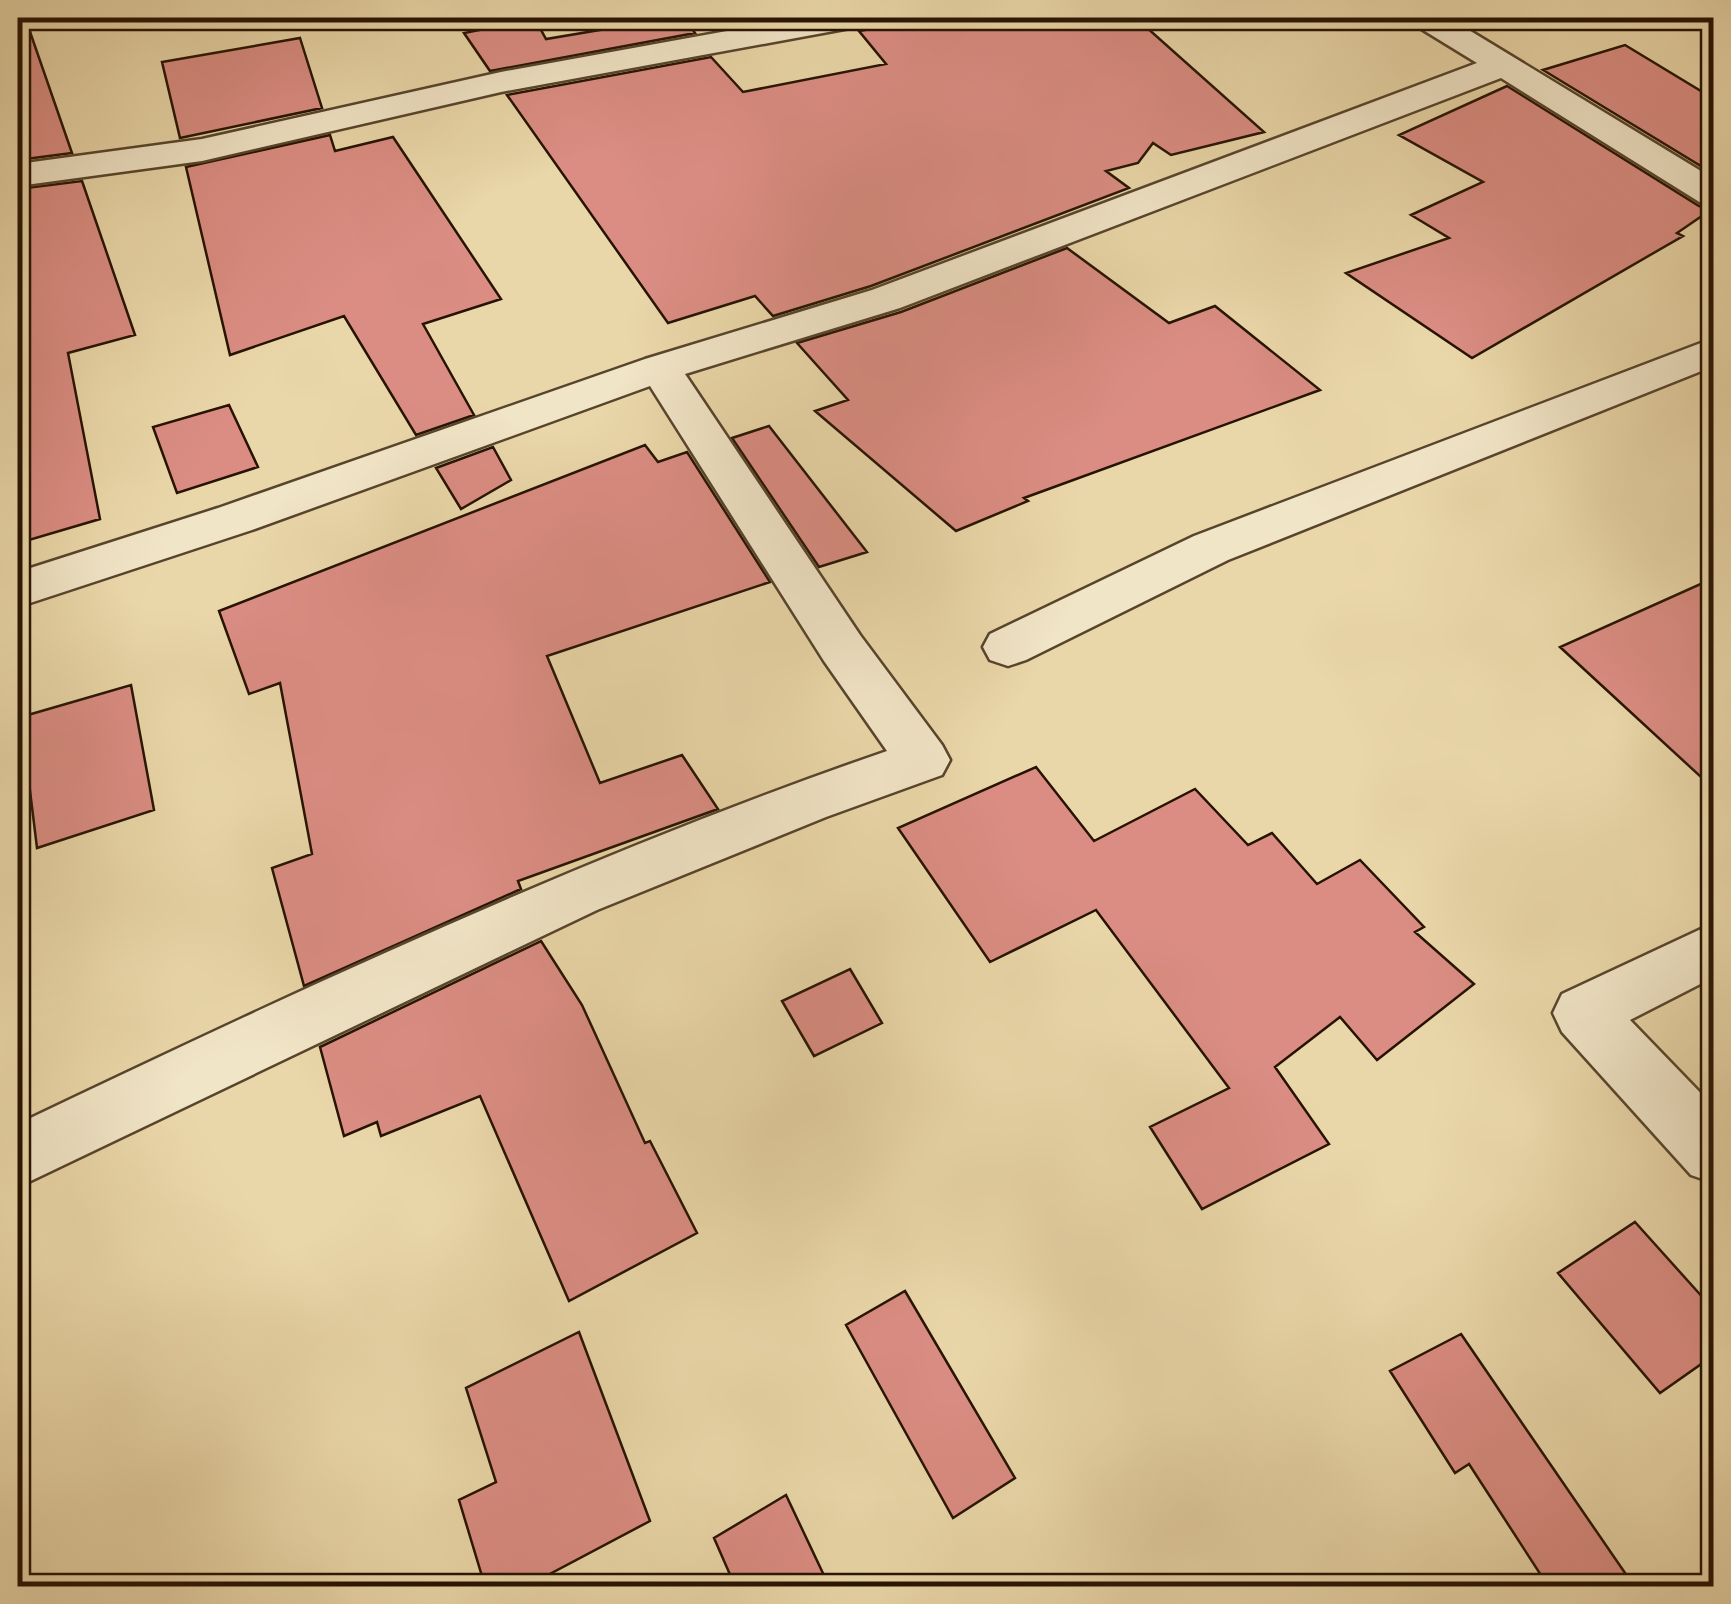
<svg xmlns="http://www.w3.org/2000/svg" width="1731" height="1604" font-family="'Libre Caslon Text',serif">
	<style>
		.building { fill: #db8d83; stroke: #261303; stroke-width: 2.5 }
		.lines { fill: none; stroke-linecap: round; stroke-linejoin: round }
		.minor-casing { stroke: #57442c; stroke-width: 5 }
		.minor { fill: #f1e5c7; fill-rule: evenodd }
	</style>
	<rect width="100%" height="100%" fill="#ead7a9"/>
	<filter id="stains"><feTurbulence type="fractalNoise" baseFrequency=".002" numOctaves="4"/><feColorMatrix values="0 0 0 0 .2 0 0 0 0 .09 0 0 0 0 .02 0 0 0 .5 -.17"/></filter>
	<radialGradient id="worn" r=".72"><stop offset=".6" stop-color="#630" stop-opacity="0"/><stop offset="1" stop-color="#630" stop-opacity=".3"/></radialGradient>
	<path class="building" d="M671,18H685L695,33L490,71L464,33L535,19L546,39Z
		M936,18H1136L1264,132L1171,155L1153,143L1138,163L1106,171L1129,188L871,286L773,316L755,296L668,323L507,95L711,57L743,92L886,64L859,31Z
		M28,26L72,153L18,160V28Z
		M300,38L322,108L180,138L162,62Z
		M1625,45L1714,99V174L1543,70Z
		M1507,86L1699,206L1712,209L1677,233L1683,236L1472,358L1346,273L1449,238L1411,215L1483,182L1399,135Z
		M330,135L335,151L393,137L501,299L423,324L474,415L416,435L344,316L230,355L186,167Z
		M82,181L135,335L68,353L100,519L29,540L18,496V189Z
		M1067,248L1169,323L1215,306L1320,390L1024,498L1028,501L956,531L815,411L848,400L797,343L901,312Z
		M229,405L258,467L177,493L153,427Z
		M769,426L867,552L819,567L732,438Z
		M645,445L658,462L687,452L770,582L547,656L600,783L682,755L718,809L518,881L521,889L304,986L272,868L312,854L280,683L249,694L219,611Z
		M493,447L511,480L461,509L436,468Z
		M1714,578V789L1560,647Z
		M131,685L154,810L37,848L21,717Z
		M1036,767L1094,841L1195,789L1248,845L1272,833L1317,884L1360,860L1424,927L1415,932L1474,984L1377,1060L1340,1017L1275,1067L1329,1144L1202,1209L1150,1127L1229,1088L1096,910L990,962L898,828Z
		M541,941L582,1005L645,1143L650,1141L697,1233L569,1301L480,1096L381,1136L377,1122L344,1136L320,1047Z
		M850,969L882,1023L814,1056L782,1001Z
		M1635,1222L1714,1310V1355L1660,1393L1558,1273Z
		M905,1291L1015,1478L953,1518L846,1325Z
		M579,1332L650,1521L527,1586H485L459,1500L496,1482L466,1388Z
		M1461,1334L1524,1426L1634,1586H1548L1469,1464L1455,1473L1390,1371Z
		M786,1495L829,1586H735L714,1538Z"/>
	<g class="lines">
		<g class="minor-casing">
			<path id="minor" d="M799,18H866L862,25L850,28L501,92L202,161L18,186V164L202,139L501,72Z
				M1411,18H1449L1714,179V206L1701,203L1501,78L900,308L685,374L860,635L942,745L950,760L942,775L826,817L597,910L18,1187V1124C303,988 588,854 887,751L824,661L650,386L252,530L18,607V572L218,508L645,359L872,290L1477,63L1415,25Z
				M1714,338V366L1228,560L1026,660L1008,666L990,660L983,647L990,634L1194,536Z
				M1714,923V977L1630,1020L1714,1107V1183L1691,1175L1562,1032L1553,1013L1562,994Z"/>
		</g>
		<use href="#minor" class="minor"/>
	</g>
	<rect width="1731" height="1604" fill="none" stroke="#ead7a9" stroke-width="60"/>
	<rect x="20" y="20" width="1691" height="1564" fill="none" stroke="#261303" stroke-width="5"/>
	<rect x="30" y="30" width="1671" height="1544" fill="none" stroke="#261303" stroke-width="2.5"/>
	<rect width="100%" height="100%" filter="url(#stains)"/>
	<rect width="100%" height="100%" fill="url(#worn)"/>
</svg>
